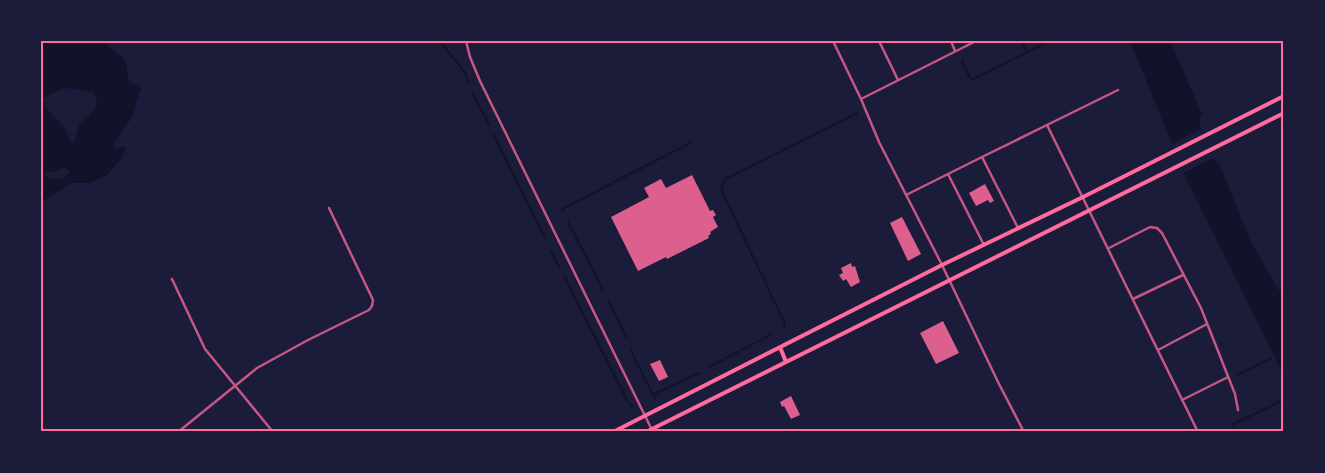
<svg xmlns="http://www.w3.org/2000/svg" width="1325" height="473" font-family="'Crimson Pro',serif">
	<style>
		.water { fill: #12122b; fill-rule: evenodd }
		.pier { fill: #1b1b3a }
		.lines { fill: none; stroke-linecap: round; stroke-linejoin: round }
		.stream { stroke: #12122b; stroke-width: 2 }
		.building { fill: #dd5f8e }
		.minor { stroke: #c65784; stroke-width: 2.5 }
		.tertiary { stroke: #c65784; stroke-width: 2.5 }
		.primary { stroke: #ff6b9d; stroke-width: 4 }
		.neatline { fill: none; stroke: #ff6b9d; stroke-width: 2 }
	</style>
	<rect width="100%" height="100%" fill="#1b1b3a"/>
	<path class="water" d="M41,41H103L117,54L123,57C128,65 126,74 130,83L140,85L141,88L132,117L114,144L115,150L124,146L126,149L122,158L107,175L90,183H71L41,202ZM64,88L90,91L93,92L97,101L96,107L90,115L80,123L74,142L71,143L64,126L48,110L41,99ZM64,168L67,169L70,173C62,181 54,180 45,176L44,174L45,171L51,172Z
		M1130,41H1170L1202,114L1199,119L1201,128L1213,158L1220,166L1250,240L1284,300V379L1273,353L1186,178Z"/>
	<path class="pier" d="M1201,129L1214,158L1183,173L1170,145Z"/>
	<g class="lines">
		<path class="stream" d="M441,41C447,54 467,69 468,82
			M1021,41L1027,52
			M962,61L971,80L1049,41
			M472,92L490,126
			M494,135L545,238
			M564,212L562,209L692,142
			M568,222L603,290
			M551,251L560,269
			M564,276L627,400L632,407
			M1279,293L1284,284
			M608,300L626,337
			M784,328L785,324L721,189L725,179L857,113
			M631,348L633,355L655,399
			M709,367L770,335
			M1237,375L1271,358
			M654,394L699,373
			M1232,425L1283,400"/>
	</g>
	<path class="building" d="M692,175L710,211L713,210L716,215L713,217L718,227L710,232L711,234L708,236L709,238L667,259L666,257L638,271L611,217L649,197L644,188L661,179L666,188Z
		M985,184L994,201L990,203L988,200L976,206L969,193Z
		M902,217L921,254L908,261L890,223Z
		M851,263L852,267L855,266L860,282L851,287L846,279L843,281L839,275L843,273L841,268Z
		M943,321L959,353L936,364L920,333Z
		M660,360L668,377L659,381L650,364Z
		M791,396L800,415L791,419L784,406L782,407L780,402Z"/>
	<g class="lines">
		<path class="minor" d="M833,41L861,99L879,142L942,265
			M879,41L898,80
			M951,41L955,51
			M861,99L976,41
			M1047,125L1118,90
			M982,157L1047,125L1198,432
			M948,174L982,157L1018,228
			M906,195L948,174L984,245
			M1109,248L1150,227L1157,228L1162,233L1201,308L1235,394L1238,410
			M172,279L205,349L273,432
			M1133,299L1183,275
			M1158,350L1207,324
			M1182,400L1228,377
			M178,432L257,368L308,340L369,310L372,306L373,300L329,208"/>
		<path class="tertiary" d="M466,41L470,57L480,81L653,432
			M942,265L999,384L1024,432"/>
		<path class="primary" d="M780,347L786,362
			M613,432L942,265L1083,197L1284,96
			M646,432L1284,113"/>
	</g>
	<rect width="1325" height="473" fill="none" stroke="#1b1b3a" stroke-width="85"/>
	<rect x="42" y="42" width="1240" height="388" class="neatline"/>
</svg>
